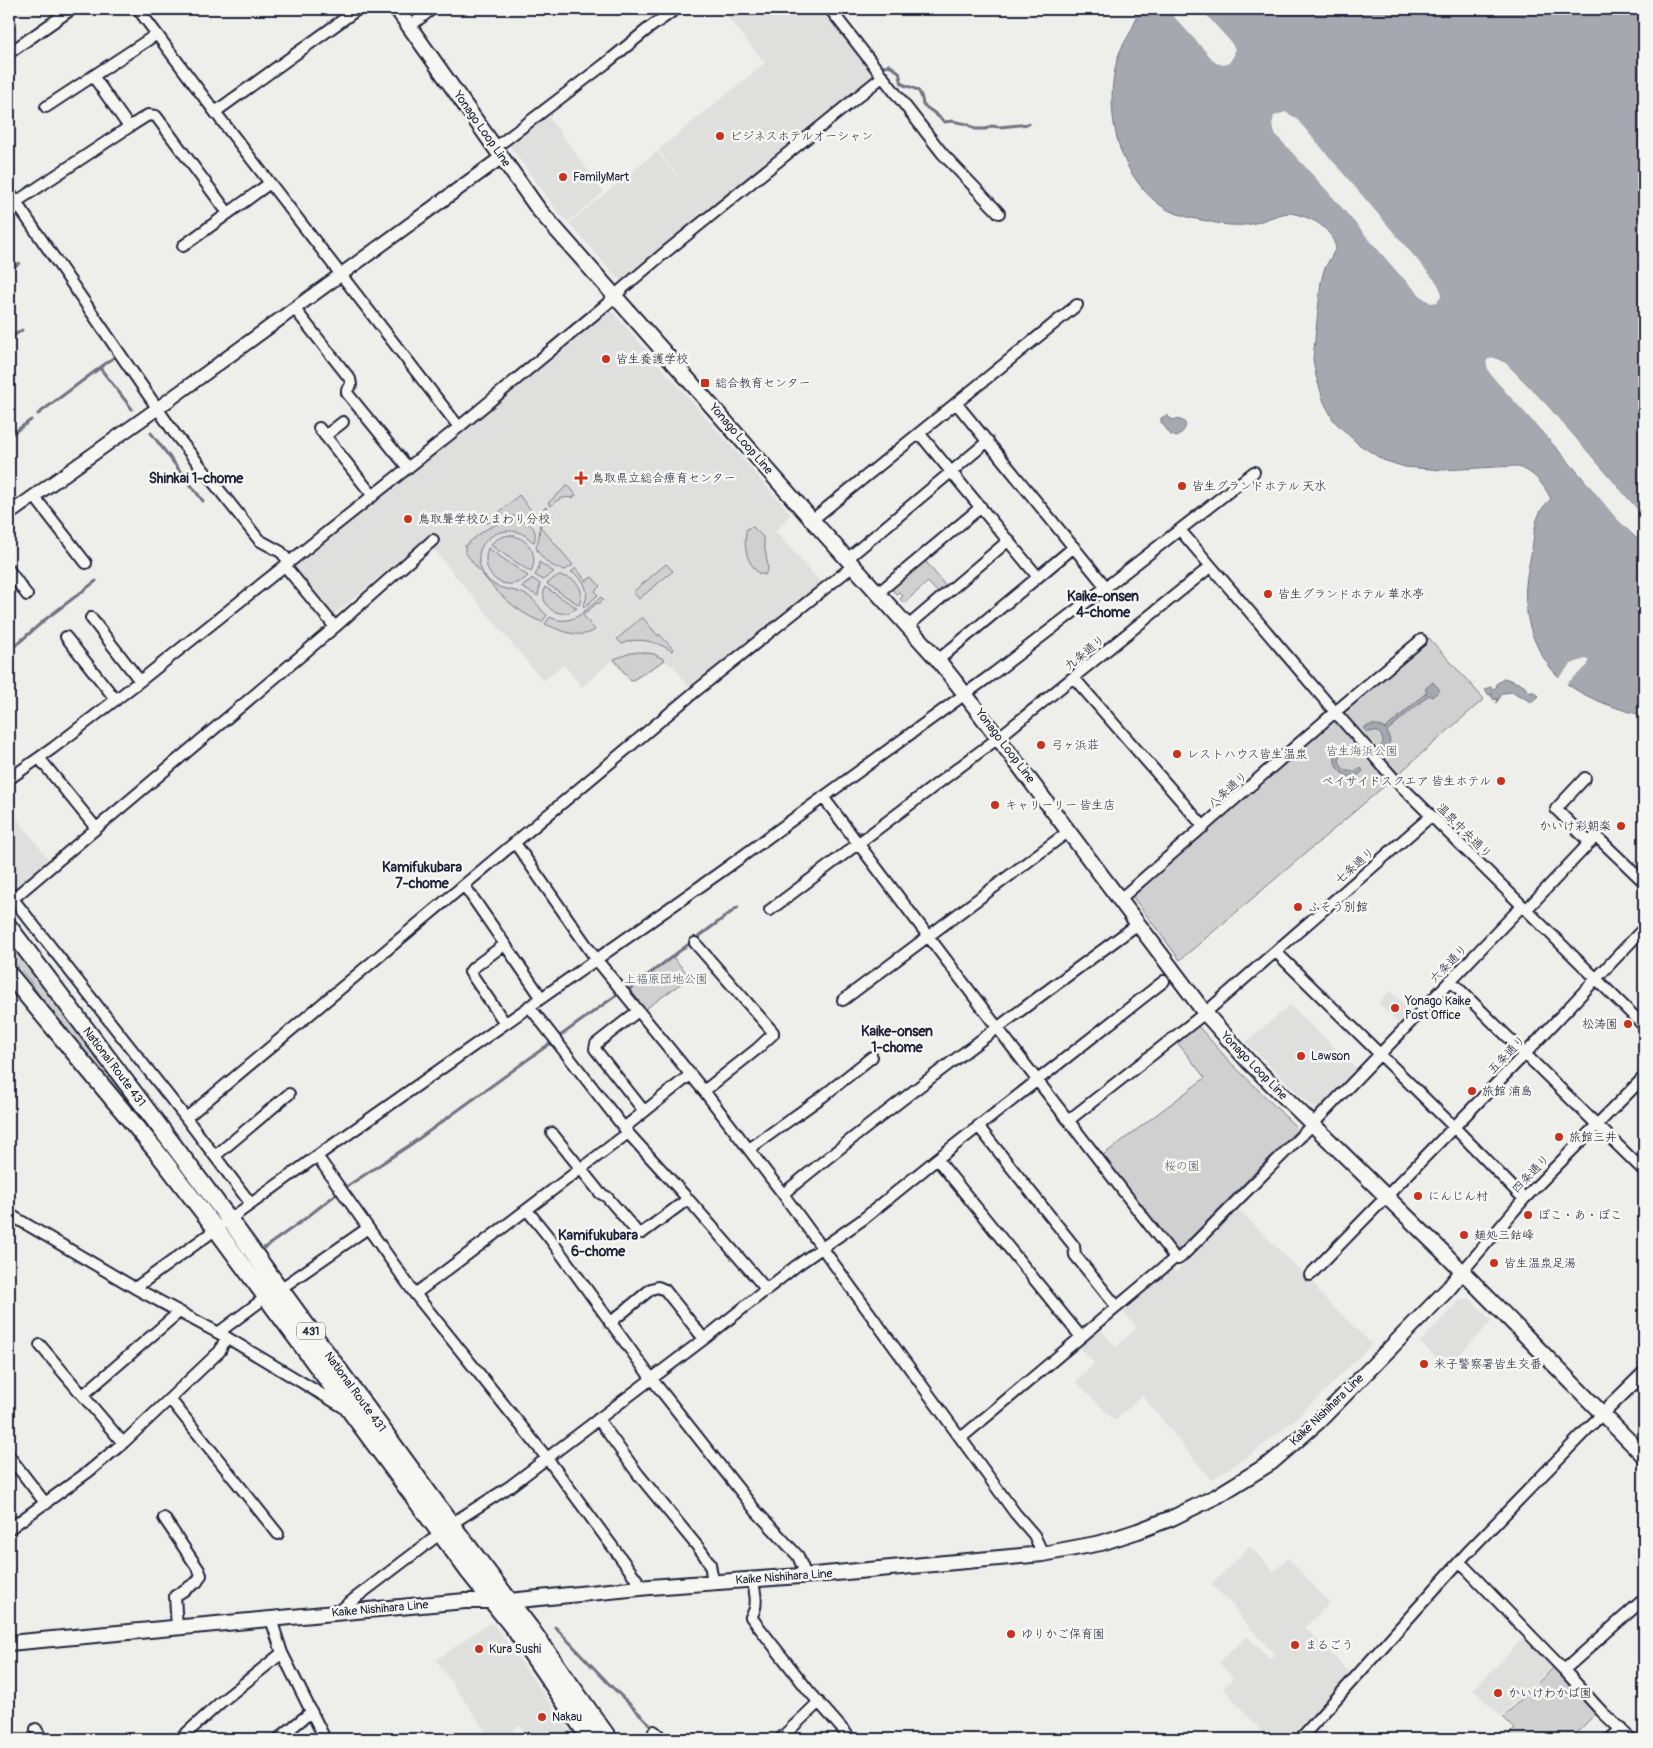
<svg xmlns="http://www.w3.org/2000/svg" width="1653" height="1748" font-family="Pangolin,'Klee One',sans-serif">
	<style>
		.built { fill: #dfdfde }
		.green { fill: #d0d0d1; stroke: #797986 }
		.water { fill: #a7a7af; stroke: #727281; fill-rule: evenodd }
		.pier { fill: #eeeeeb; fill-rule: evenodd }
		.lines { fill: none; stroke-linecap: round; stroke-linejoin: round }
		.stream { stroke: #727281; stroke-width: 3 }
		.minor-casing { stroke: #22223b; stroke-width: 14 }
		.tertiary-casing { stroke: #22223b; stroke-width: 16 }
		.secondary-casing { stroke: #22223b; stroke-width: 18 }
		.trunk-casing { stroke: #22223b; stroke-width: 20 }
		.minor { stroke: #f6f6f2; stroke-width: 10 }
		.tertiary { stroke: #f6f6f2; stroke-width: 12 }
		.secondary { stroke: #f6f6f2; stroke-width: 14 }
		.trunk { stroke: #f6f6f2; stroke-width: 16 }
		.poi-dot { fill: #c8321e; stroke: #f6f6f2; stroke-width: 2 }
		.labels { text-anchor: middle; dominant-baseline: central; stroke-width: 5; stroke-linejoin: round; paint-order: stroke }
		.shield { fill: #f6f6f2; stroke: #626272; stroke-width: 1 }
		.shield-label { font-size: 11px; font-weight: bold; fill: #22223b }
		.street-label { font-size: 12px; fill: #22223b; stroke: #f6f6f2 }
		.poi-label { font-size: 12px; fill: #22223b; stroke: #f6f6f2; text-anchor: start }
		.park-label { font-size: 12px; fill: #565668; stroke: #f6f6f2 }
		.neighbourhood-label { font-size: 14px; font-weight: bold; fill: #22223b; stroke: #f6f6f2 }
	</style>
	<rect width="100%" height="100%" fill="#eeeeeb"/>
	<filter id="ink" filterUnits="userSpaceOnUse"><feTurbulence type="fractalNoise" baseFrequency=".02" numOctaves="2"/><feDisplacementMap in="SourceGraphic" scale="10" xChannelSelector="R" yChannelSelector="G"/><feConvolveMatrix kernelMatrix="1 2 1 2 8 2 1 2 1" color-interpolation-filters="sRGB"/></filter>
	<g filter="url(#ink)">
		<path class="built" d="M721,9H824L874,75L699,217V204L698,218L620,281L569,223L657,151L697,201L658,150L765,63Z
			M545,112L604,192L568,222L558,212L509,145L511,139Z
			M610,309L791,514L775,531L823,585L692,691L675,668L665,661L631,683L612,660L582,687L564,665L543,681L425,539L335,614L330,613L294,569V565Z
			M9,808L49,860L9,894Z
			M1390,991L1413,1012L1400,1024L1378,1003Z
			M1290,1005L1357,1069L1316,1111L1246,1042Z
			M1238,1209L1319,1289L1317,1291L1372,1344L1322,1394L1287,1426L1252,1454L1211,1480L1142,1395L1115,1421L1076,1382L1094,1363L1078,1345L1099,1327L1116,1347L1137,1327L1120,1309L1168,1268H1171L1176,1272Z
			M1461,1299H1471L1492,1321L1446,1368L1420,1342Z
			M1250,1547L1274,1571L1288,1558L1330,1603L1305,1627L1350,1673L1323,1704L1288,1739H1268L1223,1688L1233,1679L1219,1662L1247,1636L1270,1659L1275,1655L1235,1611L1236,1609L1211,1584Z
			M489,1623L494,1625L576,1739H532L519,1725L502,1739H491L436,1660Z
			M1525,1636L1553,1666L1501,1716L1473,1690Z"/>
		<path class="green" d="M568,485L576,495L572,498C564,496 557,499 551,506L548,503Z
			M519,495L535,515L546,507L548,509L537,519L513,516L496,519L487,523Z
			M550,512L553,515L540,526L573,565L565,570C551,568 542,559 536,548L539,537L540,521Z
			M515,520C528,521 539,527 534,542H533C528,538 523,533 517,532C494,526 470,547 482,571C493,593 511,586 528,596C536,600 539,609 547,615L542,622C508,609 486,580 465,552V546C482,531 492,523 515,520Z
			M753,527L763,537L768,568L765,575L758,573C746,559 744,550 746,531L748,528Z
			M511,535C529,539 539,554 531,572L490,545C497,538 502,536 511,535Z
			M488,548L528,576C507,596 478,576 488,548Z
			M923,558L947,588L940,595L928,582L904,603L900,599L903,596L899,592L896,594L890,587Z
			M539,562L554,572L543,580L535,575L538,570Z
			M666,564L673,571L639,599L633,592Z
			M576,568L586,581L592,577L600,586L595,591L598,595L585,607L583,606C591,593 585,578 571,572Z
			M560,576C576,577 586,589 579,605L547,584L554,578Z
			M532,578L540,584L538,596L521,587L529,582Z
			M545,587L577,608C561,621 538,608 545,587Z
			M601,597L603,600L598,604L597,603L583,615L595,630C581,640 559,630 545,624L550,617C571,628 586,610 601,597Z
			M642,617L658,636L659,634L673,649L672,651C658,642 638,636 622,644L617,639Z
			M1429,638L1484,699L1388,783L1180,960L1132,896Z
			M639,652L654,654L665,660L631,681L614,659L631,653Z
			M9,936L160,1139L182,1173L57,1022L30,981L9,956Z
			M673,957L690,977L644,1010L628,991Z
			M1198,1026L1229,1061L1298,1129L1179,1249H1174L1103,1155L1205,1078L1177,1042Z
			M1554,1667L1596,1713L1571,1739H1503L1515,1729L1503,1717Z"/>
		<path class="water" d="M1136,9H1169L1217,61L1224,64L1234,49L1200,9H1644V517L1546,404L1506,363L1493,357L1486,364L1507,392L1633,535L1644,545V716C1619,709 1592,701 1570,686C1544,668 1528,635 1526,604C1524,588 1528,570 1531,555C1535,533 1533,514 1551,499C1543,483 1533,470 1514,466L1443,470L1405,467L1383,460L1357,443L1334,421L1324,402L1316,376L1313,359L1321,282L1324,270L1336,248C1331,229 1317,220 1299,215C1295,214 1292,213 1288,213C1273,215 1259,224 1244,225C1232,226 1219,224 1207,221C1194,219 1182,216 1170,211C1148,200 1129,174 1121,151C1110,121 1109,84 1119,54C1124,40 1139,24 1136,9ZM1285,114L1295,119L1440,291L1437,301L1423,297L1273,125L1275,116Z
			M1167,415L1171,419C1174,420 1177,419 1180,420C1192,423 1182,433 1177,437L1171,435L1161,422V418Z
			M1505,678L1523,685L1529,692H1534L1539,696L1532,702L1512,692L1503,693L1496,703L1497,698L1494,700L1491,696L1493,694L1489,695L1485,690L1490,687L1494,689L1497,686L1496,684Z
			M1433,682L1440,690L1432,697L1429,695L1387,731L1390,741L1385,752L1380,747L1383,743C1383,734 1376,728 1368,733L1363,728C1372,724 1377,723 1385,729L1427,692L1425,689Z
			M1342,747L1344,749L1339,760C1342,773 1352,773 1361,768L1363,771C1348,789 1322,760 1342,747Z"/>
		<path class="pier" d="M1167,9H1172L1218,59L1223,61L1229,56L1231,50L1226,42L1197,9H1201L1229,40L1235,49L1234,55L1229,63L1224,65L1216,63Z
			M1285,112L1296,118L1437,283L1441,291V297L1437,302L1431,303L1423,298L1399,274L1330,194L1276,135L1272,125L1274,116ZM1284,116L1293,121L1434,285L1438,296L1436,299H1432L1425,295L1402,271L1334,192L1280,132L1276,125L1277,118Z
			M1493,357L1506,363L1546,404L1644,517V519L1643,518L1544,406L1504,365L1493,360L1490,361L1489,366L1498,379L1577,467L1618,516L1644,542V545L1616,518L1575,468L1496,381L1489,372L1486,363L1488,359Z
			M1585,659L1588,660V665L1585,668L1565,685L1558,678L1571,664Z"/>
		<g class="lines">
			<path class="stream" d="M882,67L889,65L899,72L902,84C916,90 921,87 923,105L933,112L945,122L952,121L967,124L975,129H986L991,126L1000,127L1029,124
				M9,271L19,263
				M9,339L22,330
				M100,368L132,409
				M38,414L117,355
				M151,433L203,501
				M9,436L31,420
				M9,651L47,618L96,581
				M853,831L862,833
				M58,947L71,964
				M628,990L738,907
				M560,1036L618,994
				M346,1187L410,1145L552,1042
				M9,1220L172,1315
				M264,1248L302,1221L339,1192
				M177,1318L210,1334
				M244,1354L280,1375
				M292,1382L316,1398
				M555,1627L611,1686L651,1725"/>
			<g class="minor-casing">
				<path id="minor" d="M138,9L215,112L459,427
					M830,9L942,153L999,213
					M409,27L432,9
					M9,53L72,9
					M46,107L157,34
					M215,112L358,9
					M129,127L148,115L156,116L228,213
					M496,147L605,64L649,28L676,9
					M9,192L175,434L259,540L281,552L289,562
					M16,202L129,127L93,76
					M183,246L270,183
					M294,308L350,379L351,385L347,390V393L408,468
					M319,428L373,496
					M919,433L1038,577L1074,547
					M325,436L343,422
					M34,496L86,563
					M812,520L1077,305
					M1180,530L1335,712L1395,780L1644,1026
					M847,559L988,441
					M285,566L335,627
					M9,570L27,595
					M1106,587L1254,472
					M878,593L981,507
					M91,618L140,681
					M908,626L1009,540
					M66,637L116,700
					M938,660L1038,577
					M1074,678L1204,827
					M40,759L96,828
					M1585,778L1556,809L1590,843
					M9,779L53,748L140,681L459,427L608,303L622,289L662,255L882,77
					M823,797L1037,1080L1175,1258L1178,1259L1181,1257L1312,1125L1522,906
					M515,843L596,959L704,1091L783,1194L1015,1513L1034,1535L1043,1554
					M464,885L541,997
					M13,899L186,1118
					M1120,899L1335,712L1421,640
					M9,902L335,627L433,540
					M770,910L998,738L1210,567
					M1526,910L1596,836L1644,882
					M695,943L773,1032V1034L757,1049L704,1091
					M505,944L473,968L470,972L505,1023
					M1276,952L1454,1127L1524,1199
					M1450,980L1644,1171
					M843,1000L1069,831
					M638,1011L596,1044L595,1049L644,1111
					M1069,1120L1205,1013L1431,816
					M978,1126L1074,1246L1075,1255L1117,1307
					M625,1127L690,1075
					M552,1133L600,1193L607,1197L637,1232L642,1233L688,1199L628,1133
					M749,1149L822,1097L872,1057
					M215,1156L289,1094
					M317,1156L415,1294L547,1458L643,1588
					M937,1159L1081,1337
					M783,1194C898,1100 1018,1012 1138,924
					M688,1199L767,1290
					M251,1204L186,1118L697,690L853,566
					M527,1210L551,1240L651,1378L756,1511L798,1556L806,1576
					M9,1214L135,1288L226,1337L343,1407
					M1462,1272L1524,1199L1644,1077
					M1310,1275L1526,1053L1644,928
					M135,1288L317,1156L722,871L994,673L1106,587L956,403
					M280,1289L368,1228
					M415,1294L628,1133L529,1006
					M610,1323L651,1289L658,1287L665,1290L704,1339L796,1266L862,1220L937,1159L1164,981
					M218,1333L266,1297
					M40,1345L123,1443
					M83,1395L178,1313
					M170,1399L278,1534
					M598,1419L638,1474L702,1552L710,1564L713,1582
					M961,1438L1175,1258
					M9,1456L46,1504
					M164,1518L199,1570L201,1575L197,1582L175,1596L177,1628
					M451,1524L509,1487L704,1339
					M9,1529L88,1472L123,1443L220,1351L226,1337
					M1460,1562L1564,1670L1602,1712L1631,1739
					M752,1579C755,1591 759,1606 751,1617L808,1690L851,1739
					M338,1612L358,1596L441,1533
					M271,1619L282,1653L325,1739
					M1564,1670L1644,1599
					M36,1729L42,1739
					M654,1731L663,1739
					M180,1739L221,1702L282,1653
					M278,1739L311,1712
					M780,1739L819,1702
					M1300,1739L1467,1553L1603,1413
					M1610,1739L1621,1729"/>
			</g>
			<g class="tertiary-casing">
				<path id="tertiary" d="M9,514L158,408L502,157
					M1603,1413L1644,1373"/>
			</g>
			<g class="secondary-casing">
				<path id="secondary" d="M397,9L539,210L812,520L938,660L965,694L1205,1013L1248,1061L1443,1252L1644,1456
					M9,1643L465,1601H509L650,1587L814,1575L1043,1554L1101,1543L1138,1531L1172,1518L1217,1496L1272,1462L1318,1422L1448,1289L1462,1272"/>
			</g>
			<g class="trunk-casing">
				<path id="trunk" d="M9,927L229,1219L451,1524L530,1628L609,1739
					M9,974L157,1152L216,1229L469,1572L516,1631L590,1739"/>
			</g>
			<use href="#minor" class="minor"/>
			<use href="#tertiary" class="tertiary"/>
			<use href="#secondary" class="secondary"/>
			<use href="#trunk" class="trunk"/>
		</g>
	</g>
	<g class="poi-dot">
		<circle cx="720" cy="136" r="5"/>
		<circle cx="563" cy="177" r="5"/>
		<circle cx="606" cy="359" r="5"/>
		<rect x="700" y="378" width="10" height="10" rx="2.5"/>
		<path d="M578.5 470.5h5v5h5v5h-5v5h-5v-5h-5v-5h5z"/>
		<circle cx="1182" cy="486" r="5"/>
		<circle cx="408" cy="519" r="5"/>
		<circle cx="1268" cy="594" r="5"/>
		<circle cx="1041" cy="745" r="5"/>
		<circle cx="1177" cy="754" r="5"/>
		<circle cx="1501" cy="781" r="5"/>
		<circle cx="995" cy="805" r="5"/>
		<circle cx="1621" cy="826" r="5"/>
		<circle cx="1298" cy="907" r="5"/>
		<circle cx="1395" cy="1008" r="5"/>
		<circle cx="1628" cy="1024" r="5"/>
		<circle cx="1301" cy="1056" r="5"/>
		<circle cx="1472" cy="1091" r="5"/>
		<circle cx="1559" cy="1137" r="5"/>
		<circle cx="1418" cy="1196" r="5"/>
		<circle cx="1528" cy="1215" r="5"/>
		<circle cx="1464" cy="1235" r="5"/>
		<circle cx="1494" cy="1263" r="5"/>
		<circle cx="1424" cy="1364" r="5"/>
		<circle cx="1011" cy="1634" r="5"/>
		<circle cx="1295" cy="1645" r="5"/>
		<circle cx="479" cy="1649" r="5"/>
		<circle cx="1498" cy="1693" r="5"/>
		<circle cx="542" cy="1717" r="5"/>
	</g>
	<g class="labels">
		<rect class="shield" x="297" y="1322.5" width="28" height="17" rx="4"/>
		<g class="shield-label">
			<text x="311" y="1331">431</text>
		</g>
		<g class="street-label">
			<text transform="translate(482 129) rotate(55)">Yonago Loop Line</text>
			<text transform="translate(741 439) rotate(49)">Yonago Loop Line</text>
			<text transform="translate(1085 653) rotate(-39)">九条通り</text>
			<text transform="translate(1005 746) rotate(53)">Yonago Loop Line</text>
			<text transform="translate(1228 790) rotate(-41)">八条通り</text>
			<text transform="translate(1464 831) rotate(45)">温泉中央通り</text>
			<text transform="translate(1355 866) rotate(-41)">七条通り</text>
			<text transform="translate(1449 964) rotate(-46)">六条通り</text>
			<text transform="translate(1507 1055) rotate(-46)">五条通り</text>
			<text transform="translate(1254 1066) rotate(46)">Yonago Loop Line</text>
			<text transform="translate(114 1067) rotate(53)">National Route 431</text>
			<text transform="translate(1531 1174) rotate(-46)">四条通り</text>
			<text transform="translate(355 1392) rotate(54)">National Route 431</text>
			<text transform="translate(1327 1410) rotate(-44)">Kaike Nishihara Line</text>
			<text transform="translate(784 1577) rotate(-4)">Kaike Nishihara Line</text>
			<text transform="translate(380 1609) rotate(-5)">Kaike Nishihara Line</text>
		</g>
		<g class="poi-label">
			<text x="730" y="136">ビジネスホテルオーシャン</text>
			<text x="573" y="177">FamilyMart</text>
			<text x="616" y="359">皆生養護学校</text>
			<text x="715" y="383">総合教育センター</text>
			<text x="592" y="478">鳥取県立総合療育センター</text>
			<text x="1192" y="486">皆生グランドホテル 天水</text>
			<text x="418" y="519">鳥取聾学校ひまわり分校</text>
			<text x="1278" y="594">皆生グランドホテル 華水亭</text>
			<text x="1051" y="745">弓ヶ浜荘</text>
			<text x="1187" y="754">レストハウス皆生温泉</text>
			<text x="1491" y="781" text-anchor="end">ベイサイドスクエア 皆生ホテル</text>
			<text x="1005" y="805">キャリーリー 皆生店</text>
			<text x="1611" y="826" text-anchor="end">かいけ彩朝楽</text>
			<text x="1308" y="907">ふそう別館</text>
			<text x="1405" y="1001">Yonago Kaike<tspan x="1405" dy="14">Post Office</tspan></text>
			<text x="1618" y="1024" text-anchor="end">松涛園</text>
			<text x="1311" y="1056">Lawson</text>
			<text x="1482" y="1091">旅館 浦島</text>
			<text x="1569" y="1137">旅館三井</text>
			<text x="1428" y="1196">にんじん村</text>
			<text x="1538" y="1215">ぽこ・あ・ぽこ</text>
			<text x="1474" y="1235">麺処三鈷峰</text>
			<text x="1504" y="1263">皆生温泉足湯</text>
			<text x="1434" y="1364">米子警察署皆生交番</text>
			<text x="1021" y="1634">ゆりかご保育園</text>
			<text x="1305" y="1645">まるごう</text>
			<text x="489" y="1649">Kura Sushi</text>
			<text x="1508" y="1693">かいけわかば園</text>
			<text x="552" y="1717">Nakau</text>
		</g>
		<g class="park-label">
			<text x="1362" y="751">皆生海浜公園</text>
			<text x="666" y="979">上福原団地公園</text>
			<text x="1182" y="1166">桜の園</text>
		</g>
		<g class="neighbourhood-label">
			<text x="196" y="478">Shinkai 1-chome</text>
			<text x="1103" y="596">Kaike-onsen<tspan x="1103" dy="16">4-chome</tspan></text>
			<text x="422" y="867">Kamifukubara<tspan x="422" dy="16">7-chome</tspan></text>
			<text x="897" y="1031">Kaike-onsen<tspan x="897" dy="16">1-chome</tspan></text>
			<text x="598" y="1235">Kamifukubara<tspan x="598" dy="16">6-chome</tspan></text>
		</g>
	</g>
	<rect width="1653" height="1748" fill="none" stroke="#f6f6f2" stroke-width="30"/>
	<rect x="15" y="15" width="1623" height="1718" fill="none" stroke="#22223b" stroke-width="2" filter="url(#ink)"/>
</svg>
